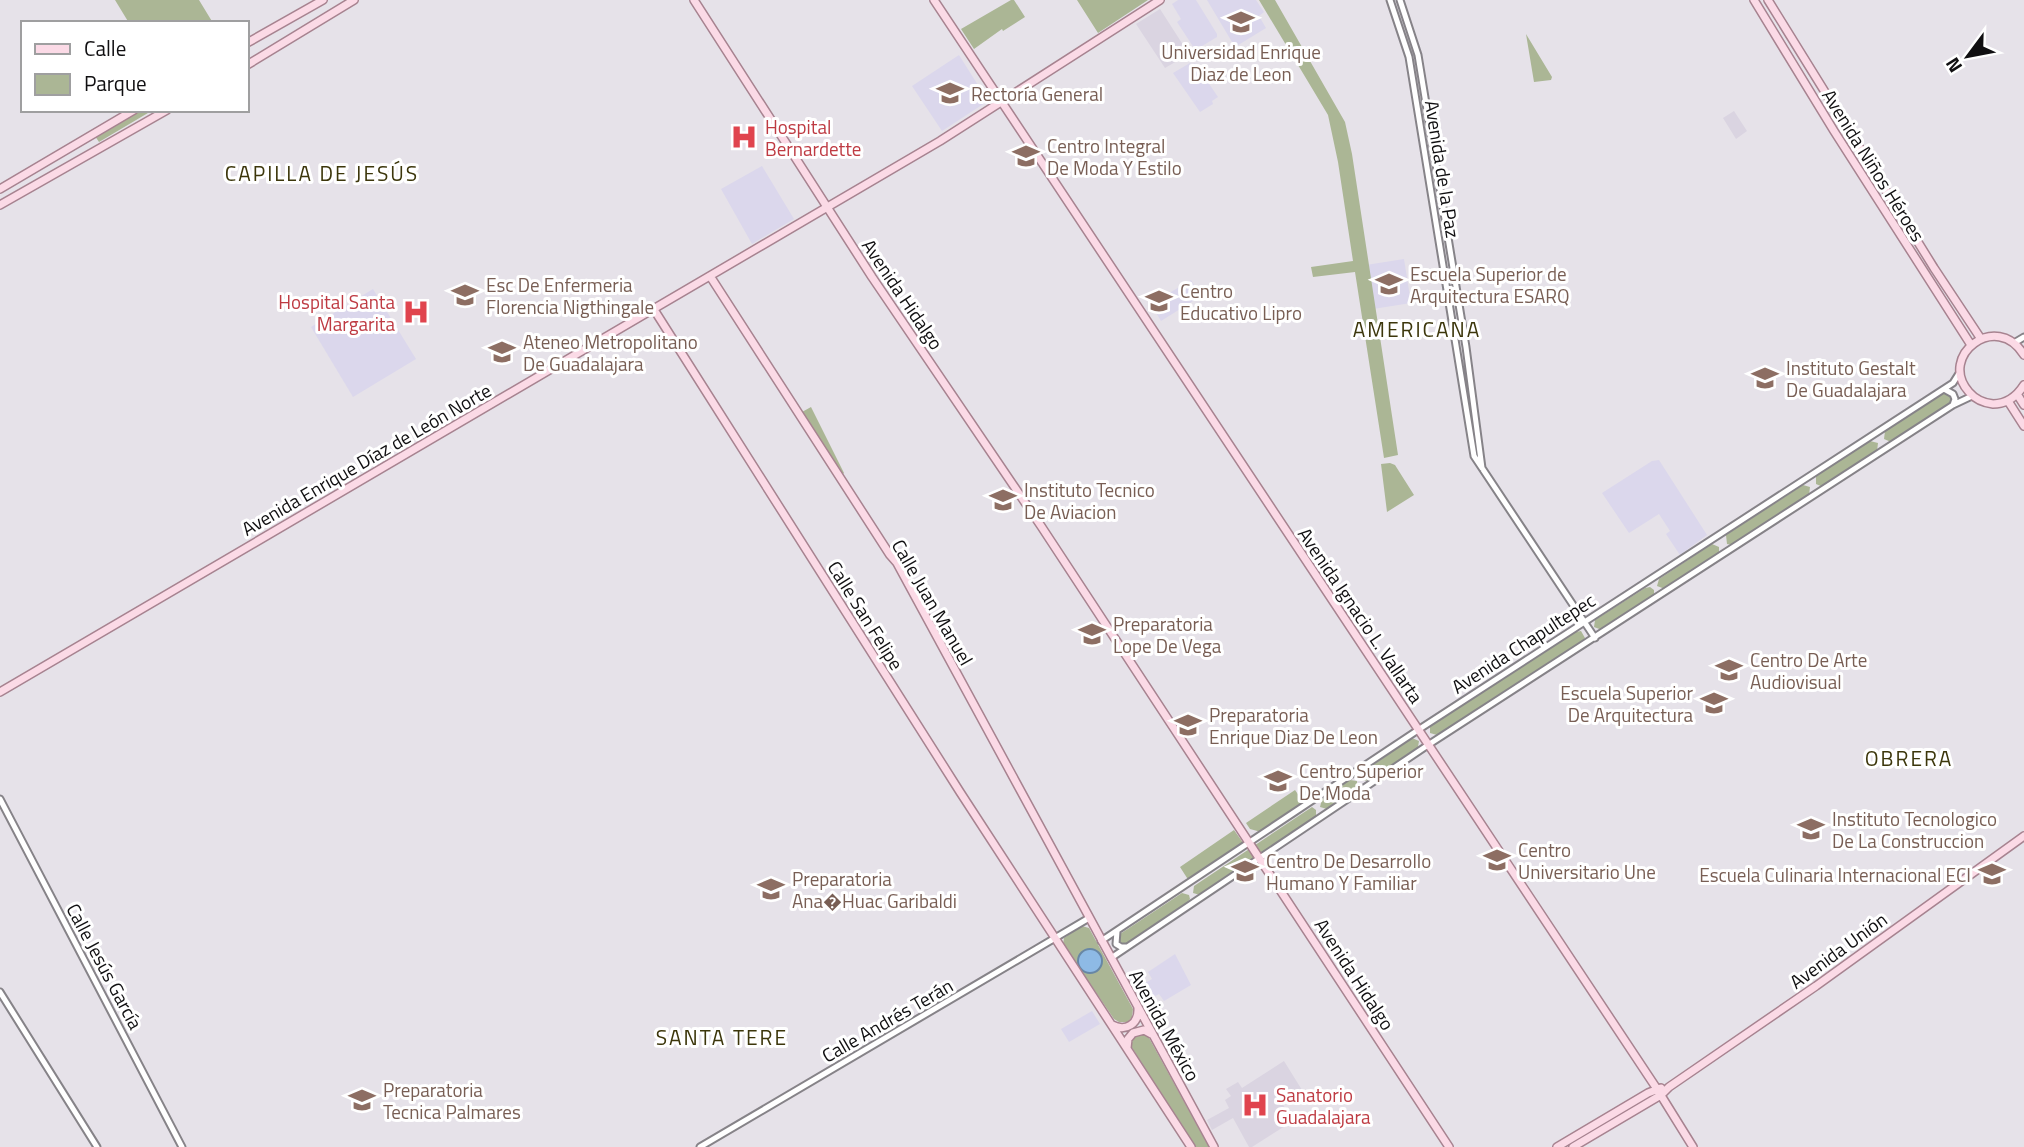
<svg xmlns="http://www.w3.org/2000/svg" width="2024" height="1147" font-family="'Titillium Web',sans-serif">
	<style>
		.built { fill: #dad4e1 }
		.education { fill: #dbd7ec }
		.green { fill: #abb695 }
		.water { fill: #8ebae5; stroke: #6887a5; stroke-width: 2 }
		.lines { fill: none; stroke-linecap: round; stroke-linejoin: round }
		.minor-casing { stroke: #868388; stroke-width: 9 }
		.major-casing { stroke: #a78390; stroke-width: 10 }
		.minor { stroke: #fff; stroke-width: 5 }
		.major { stroke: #fbdae6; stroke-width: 7 }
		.labels { text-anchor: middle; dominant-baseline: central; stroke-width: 6; stroke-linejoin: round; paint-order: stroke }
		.education-label { font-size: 19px; fill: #785e54; stroke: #fff; text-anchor: start }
		.health-label { font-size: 19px; fill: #be3a42; stroke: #fff; text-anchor: start }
		.street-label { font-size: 19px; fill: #100f11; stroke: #fff }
		.neighbourhood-label { font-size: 21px; letter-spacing: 2px; fill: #3c360b; stroke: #fff }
	</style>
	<rect width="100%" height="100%" fill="#e6e2e9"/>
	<path class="built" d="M1160,9L1187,51V55L1165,68L1136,24Z
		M1734,111L1747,131L1736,139L1723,118Z
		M1284,1061L1302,1090L1282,1103L1293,1121L1252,1147H1249L1233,1118L1212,1130L1207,1120L1229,1108L1225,1100L1231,1096L1226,1089L1238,1082L1242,1088Z"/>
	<path class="education" d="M1178,0H1196L1217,34V37L1197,49L1194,48L1177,22L1181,19L1172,4Z
		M1207,0H1256L1264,12L1259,16L1266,28L1235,47Z
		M959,55L988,101L942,131L912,86Z
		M1190,63L1192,65L1195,63L1218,97L1212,101L1213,104L1200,112L1173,73Z
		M762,166L794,219L752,244L721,189Z
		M1404,259L1411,303L1373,309L1366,265Z
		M1191,280L1201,296L1161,321L1151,304Z
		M373,289L416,359L353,397L311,327Z
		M1659,460L1707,535L1680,555L1666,534L1670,531L1659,514L1629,533L1602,493L1652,461Z
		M1175,954L1191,985L1164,1001L1159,994L1143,1003L1135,989L1152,979L1148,972Z
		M1092,1011L1100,1024L1069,1042L1061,1029Z"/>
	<path class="green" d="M115,0H199L213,23H129Z
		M1011,0H1014L1025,17L1003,31L1002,29L974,49L961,29Z
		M1077,0H1148L1098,33Z
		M1259,0H1275L1345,122L1352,154L1398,455L1384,458L1355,272L1313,277L1311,267L1353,261L1338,162L1328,115Z
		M1526,34L1552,77L1551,80L1534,82Z
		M139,110H153L99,142L95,136Z
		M1946,391L1950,392L1953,402L1891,442L1884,439L1885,431Z
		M811,407L844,473L842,475L802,412Z
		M1870,441L1878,443L1877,451L1823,487L1816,484V476Z
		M1390,463L1395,465L1414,495L1387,512L1381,464Z
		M1803,485L1810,487L1809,495L1732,545L1727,544L1726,535Z
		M1712,544L1719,547V554L1665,589L1657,586L1659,579Z
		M1650,587L1654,590V596L1602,630L1594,627L1595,620L1645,588Z
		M1581,631L1585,638L1582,642L1437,735L1430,733V726L1575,632Z
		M1412,738L1419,741L1418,747L1369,781L1362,780L1363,772Z
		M1350,780L1357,781V788L1327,809L1320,807L1322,799Z
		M1295,790L1304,803L1261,832L1250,829L1246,823Z
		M1312,807L1316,810V817L1200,895L1193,893L1194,886Z
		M1234,830L1244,844L1189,881L1180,867Z
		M1182,893L1189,895L1190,899L1187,903L1126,944L1118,942L1120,934Z
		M1082,926L1089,928L1133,1009L1132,1017L1128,1022H1119L1114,1019L1063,944L1064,938Z
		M1142,1033L1148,1036L1209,1147H1194L1131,1046L1133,1037Z"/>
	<path class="water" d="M1078 961a12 12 0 1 1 24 0a12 12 0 1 1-24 0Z"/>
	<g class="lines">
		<g class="minor-casing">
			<path id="minor" d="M1390,0L1409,57L1474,456L1595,638
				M1400,0L1418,55L1466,347L1482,468
				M2014,343L2024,337
				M1944,389L1953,394L1955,399L1953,405
				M0,799L182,1147
				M1117,931L1116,944L1121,947H1126
				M1101,941L1418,730L1953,383L1960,372
				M1111,958L1428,745L1953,405L1972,396
				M0,992L97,1147
				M700,1147L1089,918"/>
		</g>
		<g class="major-casing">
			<path id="major" d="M694,0L872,277L1041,526L1449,1147
				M934,0L1657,1089L1693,1147
				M1754,0L1834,131L1971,345
				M1768,0L1934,268L1981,339
				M247,43L323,0
				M247,65L354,0
				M0,189L134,110
				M0,205L167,110
				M710,276L890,555L897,563L1214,1147
				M653,308L960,792L1191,1147
				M2024,355C1997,310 1937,356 1969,392C1975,399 1984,403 1993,404C2007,404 2017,396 2024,385
				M2017,394L2024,405
				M2008,401L2024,426
				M0,692L940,141L1160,0
				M1112,1025C1126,1032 1139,1024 1138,1008
				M1127,1048L1128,1039L1133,1033L1144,1030L1153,1035
				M1557,1147L1648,1093L1661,1088
				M1573,1147L1661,1095L1669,1087L1816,986L2024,836"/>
		</g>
		<use href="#minor" class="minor"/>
		<use href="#major" class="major"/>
	</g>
	<defs>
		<g id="university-bare" transform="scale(2.1)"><path d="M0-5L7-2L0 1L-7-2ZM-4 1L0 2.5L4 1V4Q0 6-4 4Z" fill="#8d6e63" stroke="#fff" stroke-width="2.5" paint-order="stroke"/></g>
		<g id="hospital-bare" transform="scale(2.1)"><path d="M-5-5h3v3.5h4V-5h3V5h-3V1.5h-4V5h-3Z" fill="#e0444e" stroke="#fff" stroke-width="2.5" paint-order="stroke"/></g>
	</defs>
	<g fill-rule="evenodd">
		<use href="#university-bare" x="1241" y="22"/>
		<use href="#university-bare" x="950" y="93"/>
		<use href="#hospital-bare" x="744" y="137"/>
		<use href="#university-bare" x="1026" y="156"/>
		<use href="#university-bare" x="1389" y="284"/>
		<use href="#university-bare" x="465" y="295"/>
		<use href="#university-bare" x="1159" y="301"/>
		<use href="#hospital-bare" x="416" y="312"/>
		<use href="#university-bare" x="502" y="352"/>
		<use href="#university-bare" x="1765" y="378"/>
		<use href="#university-bare" x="1003" y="500"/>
		<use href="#university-bare" x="1092" y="634"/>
		<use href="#university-bare" x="1729" y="670"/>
		<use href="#university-bare" x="1714" y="703"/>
		<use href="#university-bare" x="1188" y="725"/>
		<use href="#university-bare" x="1278" y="781"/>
		<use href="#university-bare" x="1811" y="829"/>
		<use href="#university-bare" x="1497" y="860"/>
		<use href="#university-bare" x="1245" y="871"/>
		<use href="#university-bare" x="1992" y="874"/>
		<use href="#university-bare" x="771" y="889"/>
		<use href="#university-bare" x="362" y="1100"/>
		<use href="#hospital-bare" x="1255" y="1105"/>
	</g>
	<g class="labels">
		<g class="education-label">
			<text x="1241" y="51" text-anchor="middle">Universidad Enrique<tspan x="1241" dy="22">Diaz de Leon</tspan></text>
			<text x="971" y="93">Rectoría General</text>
			<text x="1047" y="145">Centro Integral<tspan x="1047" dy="22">De Moda Y Estilo</tspan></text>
			<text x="1410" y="273">Escuela Superior de<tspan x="1410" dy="22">Arquitectura ESARQ</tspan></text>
			<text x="486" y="284">Esc De Enfermeria<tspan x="486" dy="22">Florencia Nigthingale</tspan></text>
			<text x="1180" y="290">Centro<tspan x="1180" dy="22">Educativo Lipro</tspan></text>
			<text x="523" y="341">Ateneo Metropolitano<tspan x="523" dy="22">De Guadalajara</tspan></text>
			<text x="1786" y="367">Instituto Gestalt<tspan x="1786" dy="22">De Guadalajara</tspan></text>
			<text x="1024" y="489">Instituto Tecnico<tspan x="1024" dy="22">De Aviacion</tspan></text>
			<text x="1113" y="623">Preparatoria<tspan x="1113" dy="22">Lope De Vega</tspan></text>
			<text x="1750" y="659">Centro De Arte<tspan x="1750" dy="22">Audiovisual</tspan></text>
			<text x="1693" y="692" text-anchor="end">Escuela Superior<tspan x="1693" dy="22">De Arquitectura</tspan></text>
			<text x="1209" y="714">Preparatoria<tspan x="1209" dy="22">Enrique Diaz De Leon</tspan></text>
			<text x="1299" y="770">Centro Superior<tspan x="1299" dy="22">De Moda</tspan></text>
			<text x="1832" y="818">Instituto Tecnologico<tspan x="1832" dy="22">De La Construccion</tspan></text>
			<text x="1518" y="849">Centro<tspan x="1518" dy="22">Universitario Une</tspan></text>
			<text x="1266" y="860">Centro De Desarrollo<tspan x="1266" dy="22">Humano Y Familiar</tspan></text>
			<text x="1971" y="874" text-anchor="end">Escuela Culinaria Internacional ECI</text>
			<text x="792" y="878">Preparatoria<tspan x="792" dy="22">Ana�Huac Garibaldi</tspan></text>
			<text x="383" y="1089">Preparatoria<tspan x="383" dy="22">Tecnica Palmares</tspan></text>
		</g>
		<g class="health-label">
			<text x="765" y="126">Hospital<tspan x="765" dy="22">Bernardette</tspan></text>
			<text x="395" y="301" text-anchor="end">Hospital Santa<tspan x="395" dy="22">Margarita</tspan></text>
			<text x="1276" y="1094">Sanatorio<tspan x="1276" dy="22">Guadalajara</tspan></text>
		</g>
		<g class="street-label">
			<text transform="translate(1874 165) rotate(58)">Avenida Niños Héroes</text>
			<text transform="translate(1443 169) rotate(81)">Avenida de la Paz</text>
			<text transform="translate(903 294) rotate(56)">Avenida Hidalgo</text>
			<text transform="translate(366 459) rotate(-30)">Avenida Enrique Díaz de León Norte</text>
			<text transform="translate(933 602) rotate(60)">Calle Juan Manuel</text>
			<text transform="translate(866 615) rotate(58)">Calle San Felipe</text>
			<text transform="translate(1361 615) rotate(56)">Avenida Ignacio L. Vallarta</text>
			<text transform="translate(1523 643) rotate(-33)">Avenida Chapultepec</text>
			<text transform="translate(1838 950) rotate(-36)">Avenida Unión</text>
			<text transform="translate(105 966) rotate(62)">Calle Jesús García</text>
			<text transform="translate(1355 974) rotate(57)">Avenida Hidalgo</text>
			<text transform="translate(887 1020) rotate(-30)">Calle Andrés Terán</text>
			<text transform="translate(1165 1025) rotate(61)">Avenida México</text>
		</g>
		<g class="neighbourhood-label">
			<text x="322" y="173">CAPILLA DE JESÚS</text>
			<text x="1417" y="329">AMERICANA</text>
			<text x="1909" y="758">OBRERA</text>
			<text x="722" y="1037">SANTA TERE</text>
		</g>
	</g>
	<rect x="21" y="21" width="228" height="91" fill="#ffffff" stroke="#9f9fa0" stroke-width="2"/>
	<rect x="35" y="44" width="35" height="10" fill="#fbdae6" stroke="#9f9fa0" stroke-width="2"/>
	<text x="84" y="56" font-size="21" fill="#100f11">Calle</text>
	<rect x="35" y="74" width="35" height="21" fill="#abb695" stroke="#9f9fa0" stroke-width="2"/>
	<text x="84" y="91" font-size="21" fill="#100f11">Parque</text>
	<g transform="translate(1968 56) rotate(238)" stroke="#ffffff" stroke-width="5" paint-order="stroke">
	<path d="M0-5L12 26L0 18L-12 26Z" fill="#100f11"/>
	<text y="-10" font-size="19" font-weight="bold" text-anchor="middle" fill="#100f11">N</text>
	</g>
</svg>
